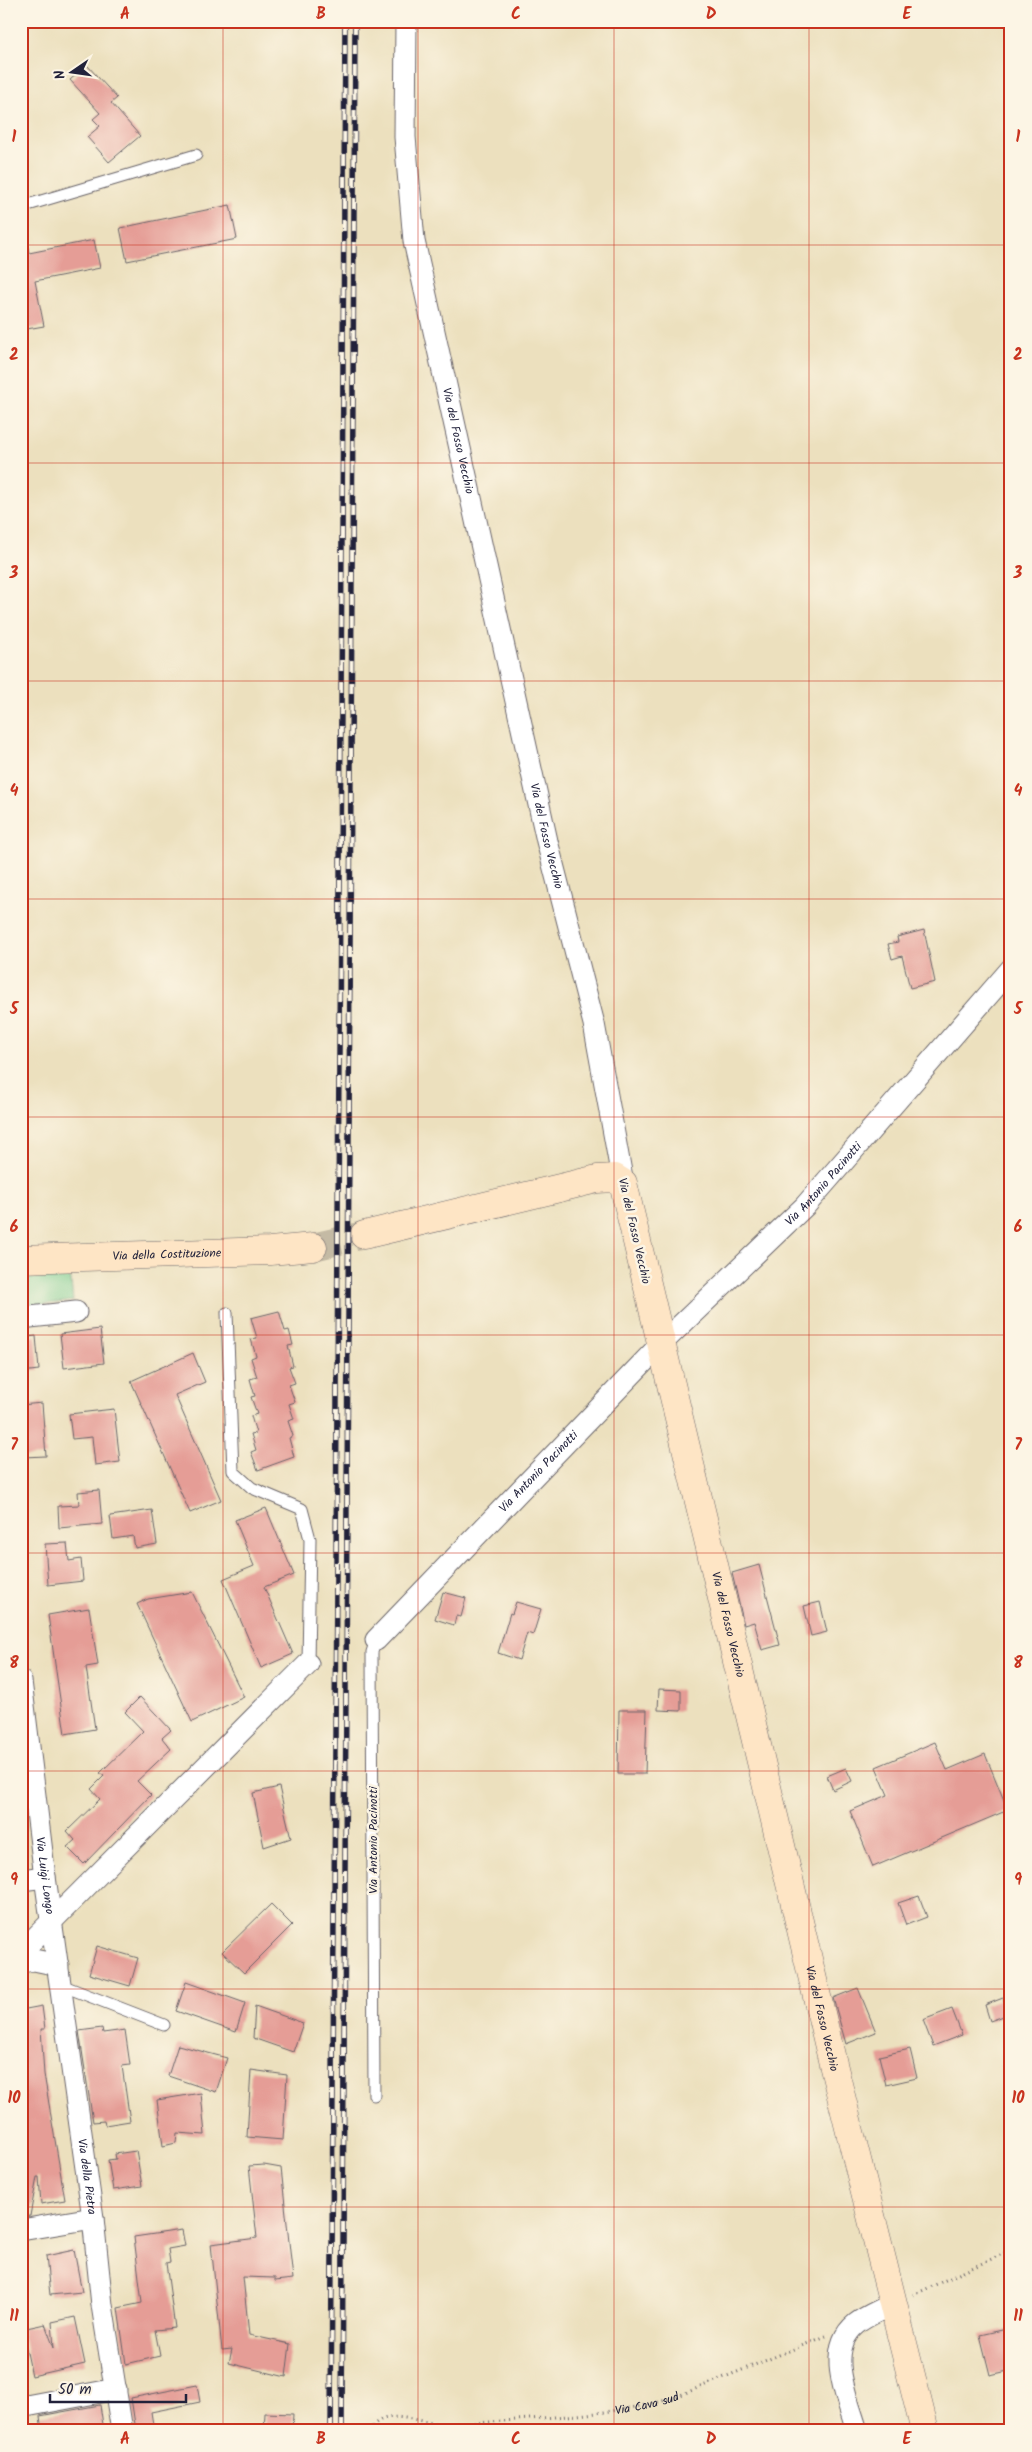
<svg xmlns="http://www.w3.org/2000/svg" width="1032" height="2452" font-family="Kalam,sans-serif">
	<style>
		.green { fill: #7bcc8e; stroke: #4e7764 }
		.building { fill: #e59d96 }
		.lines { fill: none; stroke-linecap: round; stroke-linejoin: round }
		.secondary-tunnel { stroke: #c4baa4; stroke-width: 28; stroke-dasharray: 28 14; stroke-linecap: butt }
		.lane-casing { stroke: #696469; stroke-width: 13 }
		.street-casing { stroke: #696469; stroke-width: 23 }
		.secondary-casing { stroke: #696469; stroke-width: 29 }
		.path { stroke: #696469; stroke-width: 3; stroke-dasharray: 1 4; stroke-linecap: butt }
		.lane { stroke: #fff; stroke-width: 11 }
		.street { stroke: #fff; stroke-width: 21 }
		.secondary { stroke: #fee5c5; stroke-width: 28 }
		.rail-casing { stroke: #22223b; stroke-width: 5.5 }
		.rail { stroke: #fcf5e5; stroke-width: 4; stroke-dasharray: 11; stroke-linecap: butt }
		.grid { fill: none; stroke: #c8321e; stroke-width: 1; stroke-opacity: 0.55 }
		.labels { text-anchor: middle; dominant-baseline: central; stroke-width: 5; stroke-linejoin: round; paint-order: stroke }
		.street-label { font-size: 12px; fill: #22223b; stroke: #fcf5e5 }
		.neatline { fill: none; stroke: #c8321e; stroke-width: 2 }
		.grid-label { font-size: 16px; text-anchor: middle; font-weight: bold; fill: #c8321e }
	</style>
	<rect width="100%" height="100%" fill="#fcf5e5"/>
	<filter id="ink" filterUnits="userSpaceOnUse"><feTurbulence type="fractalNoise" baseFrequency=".02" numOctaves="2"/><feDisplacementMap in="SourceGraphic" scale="10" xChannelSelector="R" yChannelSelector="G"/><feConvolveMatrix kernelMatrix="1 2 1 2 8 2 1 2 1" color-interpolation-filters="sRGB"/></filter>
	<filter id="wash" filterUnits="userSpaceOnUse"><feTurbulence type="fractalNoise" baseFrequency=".0096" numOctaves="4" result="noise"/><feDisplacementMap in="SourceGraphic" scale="20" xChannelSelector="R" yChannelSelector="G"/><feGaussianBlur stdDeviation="1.12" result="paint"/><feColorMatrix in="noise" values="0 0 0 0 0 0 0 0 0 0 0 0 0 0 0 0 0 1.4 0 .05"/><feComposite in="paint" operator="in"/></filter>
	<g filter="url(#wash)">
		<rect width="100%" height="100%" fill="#ece0be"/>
		<path class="green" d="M70,1272L73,1301L21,1307V1273Z"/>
		<g id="blocks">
			<path class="building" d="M87,65L117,98L111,103L140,136L109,162L87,137L100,126L93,119L100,113L70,80Z
				M230,205L237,239L127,261L120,228Z
				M94,240L100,268L35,281L44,326L21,330V248L28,247L29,253Z
				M924,930L935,982L910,988L902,956L892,959L888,944L898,942L897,937Z
				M279,1311L285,1331L289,1330L293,1345L288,1346L293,1366L289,1367L295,1383L289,1385L295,1402L289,1404L294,1419L288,1421L293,1436L289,1438L294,1457L258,1470L251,1452L256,1450L251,1434L256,1433L251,1416L257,1414L251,1397L255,1396L250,1379L257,1377L251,1358L256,1356L251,1339L257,1338L251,1318Z
				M100,1329L104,1363L64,1368L60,1334Z
				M36,1336L39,1370L21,1372V1338Z
				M193,1353L205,1382L175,1395L221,1500L190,1513L131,1381Z
				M42,1403L46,1456L23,1457L21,1405Z
				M114,1409L120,1462L95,1465L92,1437L72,1439L69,1414Z
				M99,1490L102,1524L59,1528L58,1506L79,1505L78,1492Z
				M266,1508L294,1575L264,1587L293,1654L261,1668L223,1579L254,1566L235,1520Z
				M152,1510L157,1544L135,1548L133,1536L113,1539L110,1516Z
				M67,1543L69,1561L81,1559L83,1581L48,1585L45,1544Z
				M759,1565L780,1645L762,1650L754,1622L744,1625L732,1573Z
				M192,1592L244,1697L192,1722L137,1604L148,1599Z
				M443,1592L466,1598L461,1617L456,1616L454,1625L435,1619Z
				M516,1602L541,1609L533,1635L527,1633L519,1660L498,1653L510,1613L512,1614Z
				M820,1602L827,1632L811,1636L804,1606Z
				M89,1608L98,1665L86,1667L95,1729L65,1734L48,1615Z
				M659,1689L681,1690V1711L658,1710Z
				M140,1697L171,1730L162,1738L171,1749L137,1781L151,1795L84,1864L67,1847L75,1840L67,1831L100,1799L91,1789L104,1776L100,1773L143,1731L125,1712Z
				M619,1710H647L645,1774H618Z
				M935,1742L947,1770L985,1754L1008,1810L873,1867L850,1811L888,1795L876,1767Z
				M846,1768L852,1781L833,1790L827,1776Z
				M279,1787L291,1838L264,1847L253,1793Z
				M919,1896L927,1917L906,1925L898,1903Z
				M271,1904L292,1925L244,1973L222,1952Z
				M97,1946L138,1958L130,1986L89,1974Z
				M186,1982L245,2003L236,2032L176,2011Z
				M858,1988L876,2032L846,2044L833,1998Z
				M1003,1998L1009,2014L990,2021L985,2005Z
				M42,2006L45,2029H41L44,2074L65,2200L41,2204L39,2177H37L30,2216L21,2217V2167L24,2166L21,2146V2010Z
				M255,2006L303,2023L293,2052L253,2038Z
				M952,2009L962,2035L933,2046L923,2020Z
				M102,2028L103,2033L125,2030L130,2065L122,2066L130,2121L105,2125L104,2121L93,2122L79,2031Z
				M178,2045L227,2058L216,2092L168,2076Z
				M910,2049L917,2078L886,2085L879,2056Z
				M251,2070L287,2075L283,2140L247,2137Z
				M201,2093L205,2135L177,2133L176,2143L163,2146L157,2100Z
				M136,2151L142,2186L113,2190L108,2160L116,2159L115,2154Z
				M264,2165L281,2168L293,2279L275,2281V2278L243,2277L249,2335L290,2344L286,2377L229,2363L232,2349L222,2350L211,2244L257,2238L249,2166Z
				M182,2230L185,2246L168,2249L170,2262L166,2263L175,2328L155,2330L160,2356L126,2364L118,2308L142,2303L134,2237Z
				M74,2250L82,2292L50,2295L46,2256Z
				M75,2317L85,2364L32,2376L22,2329L45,2324L54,2348L52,2322Z
				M1011,2328V2367L1008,2368V2371L990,2375L980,2335Z
				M197,2385L200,2402L151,2412L154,2431H136L131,2398Z
				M100,2405L104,2431H42L40,2416Z
				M265,2413L293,2414L292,2431H264Z"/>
		</g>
	</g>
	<g filter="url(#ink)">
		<use href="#blocks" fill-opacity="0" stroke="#696469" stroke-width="1"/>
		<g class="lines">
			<path class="secondary-tunnel" d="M313,1247L364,1235"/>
			<g class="lane-casing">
				<path id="lane" d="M21,207L196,155
					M227,1313L233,1471L252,1488L302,1509L310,1539L308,1664
					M61,1985L164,2025
					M374,2095L372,1652L376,1640"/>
			</g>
			<g class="street-casing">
				<g id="street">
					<path id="s2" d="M406,21L405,137L414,241L547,841L594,1024L623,1183"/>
					<path d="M21,1318L76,1312"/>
					<path id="s3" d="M376,1640L661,1344L805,1206L1011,969"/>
					<path id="s4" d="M21,1681L45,1877L93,2218L102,2305L122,2431"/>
					<path d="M21,1880L45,1877"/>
					<path d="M21,1952L308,1664"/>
					<path d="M21,1962L34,1960L58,1965"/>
					<path d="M21,2230L93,2218"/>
					<path d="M21,2407L116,2389"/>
					<path d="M857,2431C848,2399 824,2350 856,2324C867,2315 882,2310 894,2303"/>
				</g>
			</g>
			<g class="secondary-casing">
				<g id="secondary">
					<path id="s5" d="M364,1235L597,1179L615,1178L623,1183L834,2068L925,2431"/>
					<path id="s6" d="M21,1259L270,1251L313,1247"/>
				</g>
			</g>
			<g class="path">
				<path d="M913,2295L1011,2250"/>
				<path id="s1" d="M370,2431C382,2405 421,2424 443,2424C472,2424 501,2421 530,2419C579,2415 626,2412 673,2398L826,2336"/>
			</g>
			<use href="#lane" class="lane"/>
			<use href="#street" class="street"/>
			<use href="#secondary" class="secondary"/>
			<g class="rail-casing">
				<path id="rail" d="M331,2431L345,21
					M342,2431L355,21"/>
			</g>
			<use href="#rail" class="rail"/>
		</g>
	</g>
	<path class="grid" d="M223,21V2431M418,21V2431M614,21V2431M809,21V2431M21,245H1011M21,463H1011M21,681H1011M21,899H1011M21,1117H1011M21,1335H1011M21,1553H1011M21,1771H1011M21,1989H1011M21,2207H1011"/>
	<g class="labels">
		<g class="street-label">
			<text stroke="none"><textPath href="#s2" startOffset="425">Via del Fosso Vecchio</textPath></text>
			<text stroke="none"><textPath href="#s2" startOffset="830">Via del Fosso Vecchio</textPath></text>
			<text stroke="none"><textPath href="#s3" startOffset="639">Via Antonio Pacinotti</textPath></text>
			<text transform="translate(634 1231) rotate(77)">Via del Fosso Vecchio</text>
			<text stroke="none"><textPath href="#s6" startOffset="146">Via della Costituzione</textPath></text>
			<text stroke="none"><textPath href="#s3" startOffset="234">Via Antonio Pacinotti</textPath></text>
			<text stroke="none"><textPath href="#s5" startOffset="721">Via del Fosso Vecchio</textPath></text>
			<text transform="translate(373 1840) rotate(-90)">Via Antonio Pacinotti</text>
			<text stroke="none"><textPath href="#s4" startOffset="196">Via Luigi Longo</textPath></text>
			<text stroke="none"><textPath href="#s5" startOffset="1126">Via del Fosso Vecchio</textPath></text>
			<text stroke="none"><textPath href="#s4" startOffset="500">Via della Pietra</textPath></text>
			<text stroke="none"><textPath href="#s1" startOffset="284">Via Cava sud</textPath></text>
		</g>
	</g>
	<rect width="1032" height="2452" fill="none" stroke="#fcf5e5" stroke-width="55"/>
	<g transform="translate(72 72) rotate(257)" stroke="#fcf5e5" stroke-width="4" paint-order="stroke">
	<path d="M0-4L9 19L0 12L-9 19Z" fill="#22223b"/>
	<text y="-8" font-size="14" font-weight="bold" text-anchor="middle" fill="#22223b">N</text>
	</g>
	<path d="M50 2394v8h136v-8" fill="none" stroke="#22223b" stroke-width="2.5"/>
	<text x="58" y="2394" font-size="15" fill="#22223b" stroke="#fcf5e5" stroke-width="4" paint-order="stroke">50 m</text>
	<rect x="28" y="28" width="976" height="2396" class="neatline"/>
	<g class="grid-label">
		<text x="125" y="19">A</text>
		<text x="321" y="19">B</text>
		<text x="516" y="19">C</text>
		<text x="711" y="19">D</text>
		<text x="907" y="19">E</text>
		<text x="14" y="142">1</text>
		<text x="1018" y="142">1</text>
		<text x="14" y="360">2</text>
		<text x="1018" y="360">2</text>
		<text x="14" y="578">3</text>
		<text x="1018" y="578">3</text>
		<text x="14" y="796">4</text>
		<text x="1018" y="796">4</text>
		<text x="14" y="1014">5</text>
		<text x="1018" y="1014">5</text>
		<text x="14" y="1232">6</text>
		<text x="1018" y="1232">6</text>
		<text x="14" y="1450">7</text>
		<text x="1018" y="1450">7</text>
		<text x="14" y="1668">8</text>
		<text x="1018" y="1668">8</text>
		<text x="14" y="1885">9</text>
		<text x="1018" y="1885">9</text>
		<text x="14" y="2103">10</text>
		<text x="1018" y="2103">10</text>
		<text x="14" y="2321">11</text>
		<text x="1018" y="2321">11</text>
		<text x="125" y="2444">A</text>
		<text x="321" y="2444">B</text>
		<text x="516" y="2444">C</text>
		<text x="711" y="2444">D</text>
		<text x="907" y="2444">E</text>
	</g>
</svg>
